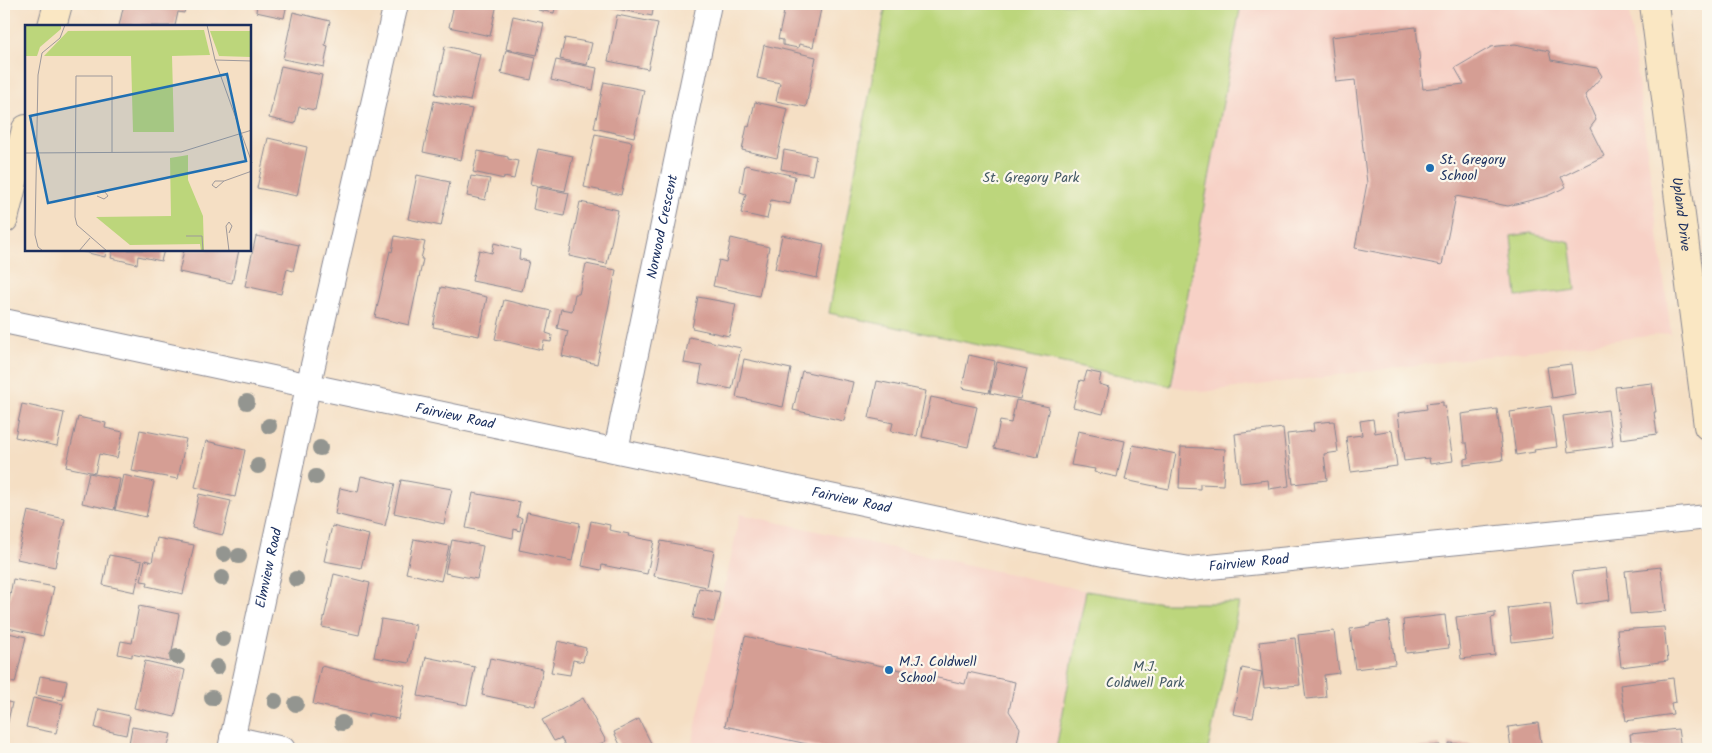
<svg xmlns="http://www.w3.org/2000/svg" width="1712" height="753" font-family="Kalam,sans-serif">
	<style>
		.built { fill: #f7d1c6 }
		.green { fill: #bcd67b; stroke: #6c826c }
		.building { fill: #d59e94 }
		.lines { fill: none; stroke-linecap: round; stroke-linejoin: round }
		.street-casing { stroke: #888791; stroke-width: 26 }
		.secondary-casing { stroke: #888791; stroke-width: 30 }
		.street { stroke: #fff; stroke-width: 24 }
		.secondary { stroke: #fae7c3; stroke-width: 28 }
		.tree { fill: #939590 }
		.poi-dot { fill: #1f6fb2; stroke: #fbf7ec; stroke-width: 2 }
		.labels { text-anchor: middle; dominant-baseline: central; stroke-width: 4.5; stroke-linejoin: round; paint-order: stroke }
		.poi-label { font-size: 14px; fill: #1b2f5e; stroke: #fbf7ec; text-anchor: start }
		.park-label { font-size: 14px; fill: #435965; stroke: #fbf7ec }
		.street-label { font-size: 14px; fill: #1b2f5e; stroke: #fbf7ec }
		.inset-road { fill: none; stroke: #9e999b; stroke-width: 1 }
		.view { fill: #1f6fb2; fill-opacity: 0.15; stroke: #1f6fb2; stroke-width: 2.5 }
		.inset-edge { fill: none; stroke: #1b2f5e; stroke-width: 2.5 }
	</style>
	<rect width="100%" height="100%" fill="#fbf7ec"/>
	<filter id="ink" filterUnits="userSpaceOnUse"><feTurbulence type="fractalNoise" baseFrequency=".02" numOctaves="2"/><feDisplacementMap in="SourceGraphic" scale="10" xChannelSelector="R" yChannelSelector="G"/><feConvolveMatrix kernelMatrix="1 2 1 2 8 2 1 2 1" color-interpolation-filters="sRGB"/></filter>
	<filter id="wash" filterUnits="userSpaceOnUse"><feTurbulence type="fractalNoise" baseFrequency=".0096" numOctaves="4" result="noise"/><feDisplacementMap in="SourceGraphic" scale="20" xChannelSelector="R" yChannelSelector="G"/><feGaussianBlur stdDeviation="1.12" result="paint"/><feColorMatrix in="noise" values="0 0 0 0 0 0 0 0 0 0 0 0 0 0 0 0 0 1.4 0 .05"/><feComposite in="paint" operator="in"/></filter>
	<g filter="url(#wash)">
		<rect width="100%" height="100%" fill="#f5dfc4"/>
		<path class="built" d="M1241,4H1628L1671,333L1203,392L1171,386Z
			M740,514L1086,591L1056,749H691Z"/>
		<path class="green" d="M886,4H1241L1171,386L829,313Z
			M1531,233L1570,242L1576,290L1517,297L1511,236Z
			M1086,591L1163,603H1239L1208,749H1056Z"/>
		<g id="blocks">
			<path class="building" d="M124,4H186L184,13L178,12L175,26H119Z
				M257,4H287L284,18L256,12Z
				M454,4H497L490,36L449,27Z
				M539,4H556L554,13L538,10Z
				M613,4H654L652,16L612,8Z
				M774,4H822L813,47L799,44L798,48L783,45V40L778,39L784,12L773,9Z
				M293,12L330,21L325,45L328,46L324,67L283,59Z
				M617,15L658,23L648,69L608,61Z
				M513,16L544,23L537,55L506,49Z
				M1416,27L1423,89L1464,84L1455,68L1491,47L1515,44L1549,51L1551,60L1597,68L1602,76L1585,95L1596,120L1590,128L1604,156L1561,177L1566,187L1547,196L1508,206L1456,196L1442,265L1355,248L1367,183L1355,80L1336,82L1331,37Z
				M565,38L592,43L587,65L560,59Z
				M764,45L816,57L806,107L776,101L780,83L757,78Z
				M445,46L480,54L470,101L435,94Z
				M506,50L536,57L531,80L501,73Z
				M556,60L597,68L593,90L551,80Z
				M281,66L322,75L315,110L299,107L295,124L269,118Z
				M604,82L644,90L634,137L594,128Z
				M434,101L472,109L461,160L423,152Z
				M755,102L788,109L777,158L742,150L747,126L749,127Z
				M595,134L632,142L621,195L584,187Z
				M268,138L307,147L297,196L257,188Z
				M538,149L573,156L565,191L530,184Z
				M784,150L816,156L812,175L781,169Z
				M478,151L508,157V159L518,161L514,179L504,177V179L473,172Z
				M745,165L795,176L790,204L771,200L767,219L741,213L746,194L740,192Z
				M417,175L450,182L441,226L408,219Z
				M471,176L490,179L485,200L467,196Z
				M537,187L569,193L564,216L533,209Z
				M580,202L618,210L607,264L569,256Z
				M782,235L824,244L817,278L775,269Z
				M256,236L299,245L293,271L287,269L281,294L245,286Z
				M395,236L425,242L421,259H423L409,325L375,317L390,251L392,252Z
				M731,238L769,247L759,296L713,286L719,260L726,262Z
				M494,243L520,250L519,259L529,261L522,291L472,281L479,250L492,253Z
				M76,250H106L105,257Z
				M113,250H164L161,261L138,256L137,264L111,258Z
				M184,250H239L232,283L179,272Z
				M586,264L616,270L597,364L562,356L568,331L557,328L561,309L572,311L575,294H579Z
				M441,287L487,297L479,336L433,327Z
				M698,297L736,304L729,336L692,328Z
				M504,300L551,311L546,333L552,335L551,342L544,341L542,350L495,339Z
				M689,337L741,348L732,389L699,383L702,366L684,363Z
				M969,355L995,361L989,393L962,388Z
				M744,359L791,369L783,407L736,397Z
				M997,362L1027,369L1020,399L990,393Z
				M1571,364L1575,394L1552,398L1547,367Z
				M802,371L853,382L844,421L793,410Z
				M1087,371L1101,374L1099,384L1109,387L1103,414L1073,407L1080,380L1084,381Z
				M877,381L926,391L917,436L891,431L893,423L869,418Z
				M1652,383L1656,412H1654L1657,434L1621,439L1615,387Z
				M931,397L977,407L968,447L922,437Z
				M1016,400L1049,407L1038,457L994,448L1000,421L1011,423Z
				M1443,402V406H1445L1453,461L1430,464L1429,458L1404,461L1398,413L1427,409L1426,404Z
				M22,404L64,413L57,446L15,437Z
				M1551,406L1557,447L1534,450L1535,452L1516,455L1510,412Z
				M1497,409L1503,460L1464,465V459L1469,458L1467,443H1464L1461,414Z
				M1608,410L1613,446L1568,452L1563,416Z
				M78,417L106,423L105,428L123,432L117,458L99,454L95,473L66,467Z
				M1373,419L1375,433L1392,430L1397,466L1351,472L1346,437L1362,435L1360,421Z
				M1334,421L1338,452L1324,454L1327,480L1293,484L1287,434L1314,431L1313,423Z
				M1283,428L1289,486L1269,489L1268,480L1240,483L1235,434Z
				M140,430L186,439L178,479L132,471Z
				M1078,431L1125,441L1117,477L1094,472L1095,469L1071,465Z
				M206,441L245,450L235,497L195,487Z
				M1133,445L1176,454L1169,489L1125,480Z
				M1181,447L1225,449L1223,485L1200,484V489L1179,488Z
				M89,473L120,479L114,510L82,503Z
				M123,475L154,482L146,517L115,510Z
				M361,476L395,484L385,526L335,514L340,488L358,492Z
				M401,480L452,489L444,524L394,513Z
				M473,493L520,502L517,517L522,518L520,531L514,529L513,538L466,528Z
				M199,494L231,501L223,535L192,528Z
				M28,511L65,519L55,567L17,559Z
				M527,512L580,523L572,561L519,550Z
				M591,521L610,525L609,530L629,534L628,536L654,541L647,574L602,565L601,570L582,566Z
				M332,526L369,535L361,568L324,561Z
				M157,538L194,545L183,594L147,586L148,582L141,581L145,560L152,562Z
				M414,539L449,546L441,581L406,573Z
				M452,540L483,546L477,579L445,573Z
				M661,541L714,551L707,587L654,576Z
				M109,555L142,561L135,592L103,585Z
				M1661,567L1666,611L1630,614L1625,571Z
				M1606,568L1610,600L1577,605L1572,572Z
				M334,574L370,583L359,635L322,627Z
				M13,579L54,587L43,636L4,627Z
				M699,588L720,592L714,622L693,618Z
				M1550,603L1554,637L1512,642L1508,608Z
				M139,606L179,614L170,662L132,654V657L118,654L121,641L132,643Z
				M1495,612V617L1491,618L1495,655L1461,659L1456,617Z
				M1445,615L1449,648L1406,653L1403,620Z
				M381,619L416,625L409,663L374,657Z
				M1389,621L1395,664L1355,669L1350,629L1370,626V624Z
				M1664,627L1668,661L1621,667L1617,630Z
				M1334,631L1339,673L1324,675L1326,697L1306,699L1298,635Z
				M4,632L26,637L15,683L4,681Z
				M745,636L965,684L968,672L1015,682L1009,711L1020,728L1016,749H830L725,726Z
				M1295,638L1300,685L1264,688L1259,642Z
				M558,641L586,648L583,662L573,660L570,675L551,672Z
				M426,657L475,667L467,705L418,696Z
				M490,658L543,669L535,706L482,695Z
				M145,661L185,670L175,717L134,708Z
				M321,666L405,685L398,719L369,713V716L313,704Z
				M1242,668L1262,672L1253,718L1233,714Z
				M40,676L67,681L63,700L36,695Z
				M1673,678L1676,702L1671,703L1673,714L1626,721L1620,685Z
				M33,698L63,704L56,733L26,727Z
				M583,698L606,741L590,749H567L561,738L554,741L542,720Z
				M4,701L12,703L5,735H4Z
				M99,709L130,716L126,735L95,728Z
				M639,719L654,749H622L614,732Z
				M1538,723L1542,749H1511L1508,727Z
				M132,727L171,734L167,749H128Z
				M1678,729L1681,749H1632L1630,734Z
				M1449,743L1483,746V749H1449Z
				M1440,745V749H1413V748Z"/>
		</g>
	</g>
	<g filter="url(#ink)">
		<use href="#blocks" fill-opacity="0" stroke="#888791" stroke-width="1"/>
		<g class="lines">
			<g class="street-casing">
				<g id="street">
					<path id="s1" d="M4,321L1113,556L1190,569L1708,517"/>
					<path id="s2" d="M616,450L709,4"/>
					<path d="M232,738L283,749"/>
					<path id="s3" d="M230,749L308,387L396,4"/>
				</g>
			</g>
			<g class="secondary-casing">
				<g id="secondary">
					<path id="s4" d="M1654,4L1708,426"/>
					<path d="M52,26L58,4"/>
					<path d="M4,219L26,129"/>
				</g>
			</g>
			<use href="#street" class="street"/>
			<use href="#secondary" class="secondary"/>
		</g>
		<g class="tree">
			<circle cx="247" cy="402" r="8"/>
			<circle cx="269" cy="426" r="8"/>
			<circle cx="320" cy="448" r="8"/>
			<circle cx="258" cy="466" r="8"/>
			<circle cx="316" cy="477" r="8"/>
			<circle cx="224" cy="554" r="8"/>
			<circle cx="239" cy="556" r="8"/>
			<circle cx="222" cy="578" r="8"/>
			<circle cx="296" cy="579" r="8"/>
			<circle cx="223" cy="639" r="8"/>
			<circle cx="177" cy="657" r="8"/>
			<circle cx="217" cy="667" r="8"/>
			<circle cx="212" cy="698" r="8"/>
			<circle cx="275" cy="701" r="8"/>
			<circle cx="296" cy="704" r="8"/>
			<circle cx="342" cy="723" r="8"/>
		</g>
	</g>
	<g class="poi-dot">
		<circle cx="1430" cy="168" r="5"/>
		<circle cx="889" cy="670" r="5"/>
	</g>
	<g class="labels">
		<g class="poi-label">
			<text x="1440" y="160">St. Gregory<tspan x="1440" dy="16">School</tspan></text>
			<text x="899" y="662">M.J. Coldwell<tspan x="899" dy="16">School</tspan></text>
		</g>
		<g class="park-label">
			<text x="1031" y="178">St. Gregory Park</text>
			<text x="1145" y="667">M.J.<tspan x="1145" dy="16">Coldwell Park</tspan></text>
		</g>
		<g class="street-label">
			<text stroke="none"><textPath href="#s4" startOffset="212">Upland Drive</textPath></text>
			<text stroke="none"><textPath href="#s2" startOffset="228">Norwood Crescent</textPath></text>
			<text stroke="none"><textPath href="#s1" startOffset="461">Fairview Road</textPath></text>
			<text stroke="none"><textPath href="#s1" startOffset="866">Fairview Road</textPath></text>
			<text stroke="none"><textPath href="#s1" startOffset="1271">Fairview Road</textPath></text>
			<text stroke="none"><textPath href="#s3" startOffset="185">Elmview Road</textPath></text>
		</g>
	</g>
	<g transform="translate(25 25)">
		<rect width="226" height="226" fill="#f5dfc4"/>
		<path d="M0,0H36V4L15,22L12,31H0ZM179,5L185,30L147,31L149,107H108L106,31H19L43,6ZM185,6H226V32L194,31ZM163,130V155L178,191L179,226H176L175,219L105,220L71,192L146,191L145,133Z" fill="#bcd67b"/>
		<path class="inset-road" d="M182,0L190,35L227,138M190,35L227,36M0,128L156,127L227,105M199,156L191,163L187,160L190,156H199L227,146M50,171L80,167L83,171L79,174L72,171M204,208L207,201L204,197L201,201L204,226M161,211H177L178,226M18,226L13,222L10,210L13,50L17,28L35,13L40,0M54,226L65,213M82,226L52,200L50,192L51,51H87V128"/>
		<path class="view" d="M202,49L221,136L23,178L5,91Z"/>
		<rect width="226" height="226" class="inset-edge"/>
	</g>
	<rect width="1712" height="753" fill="none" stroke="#fbf7ec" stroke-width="20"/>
</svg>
